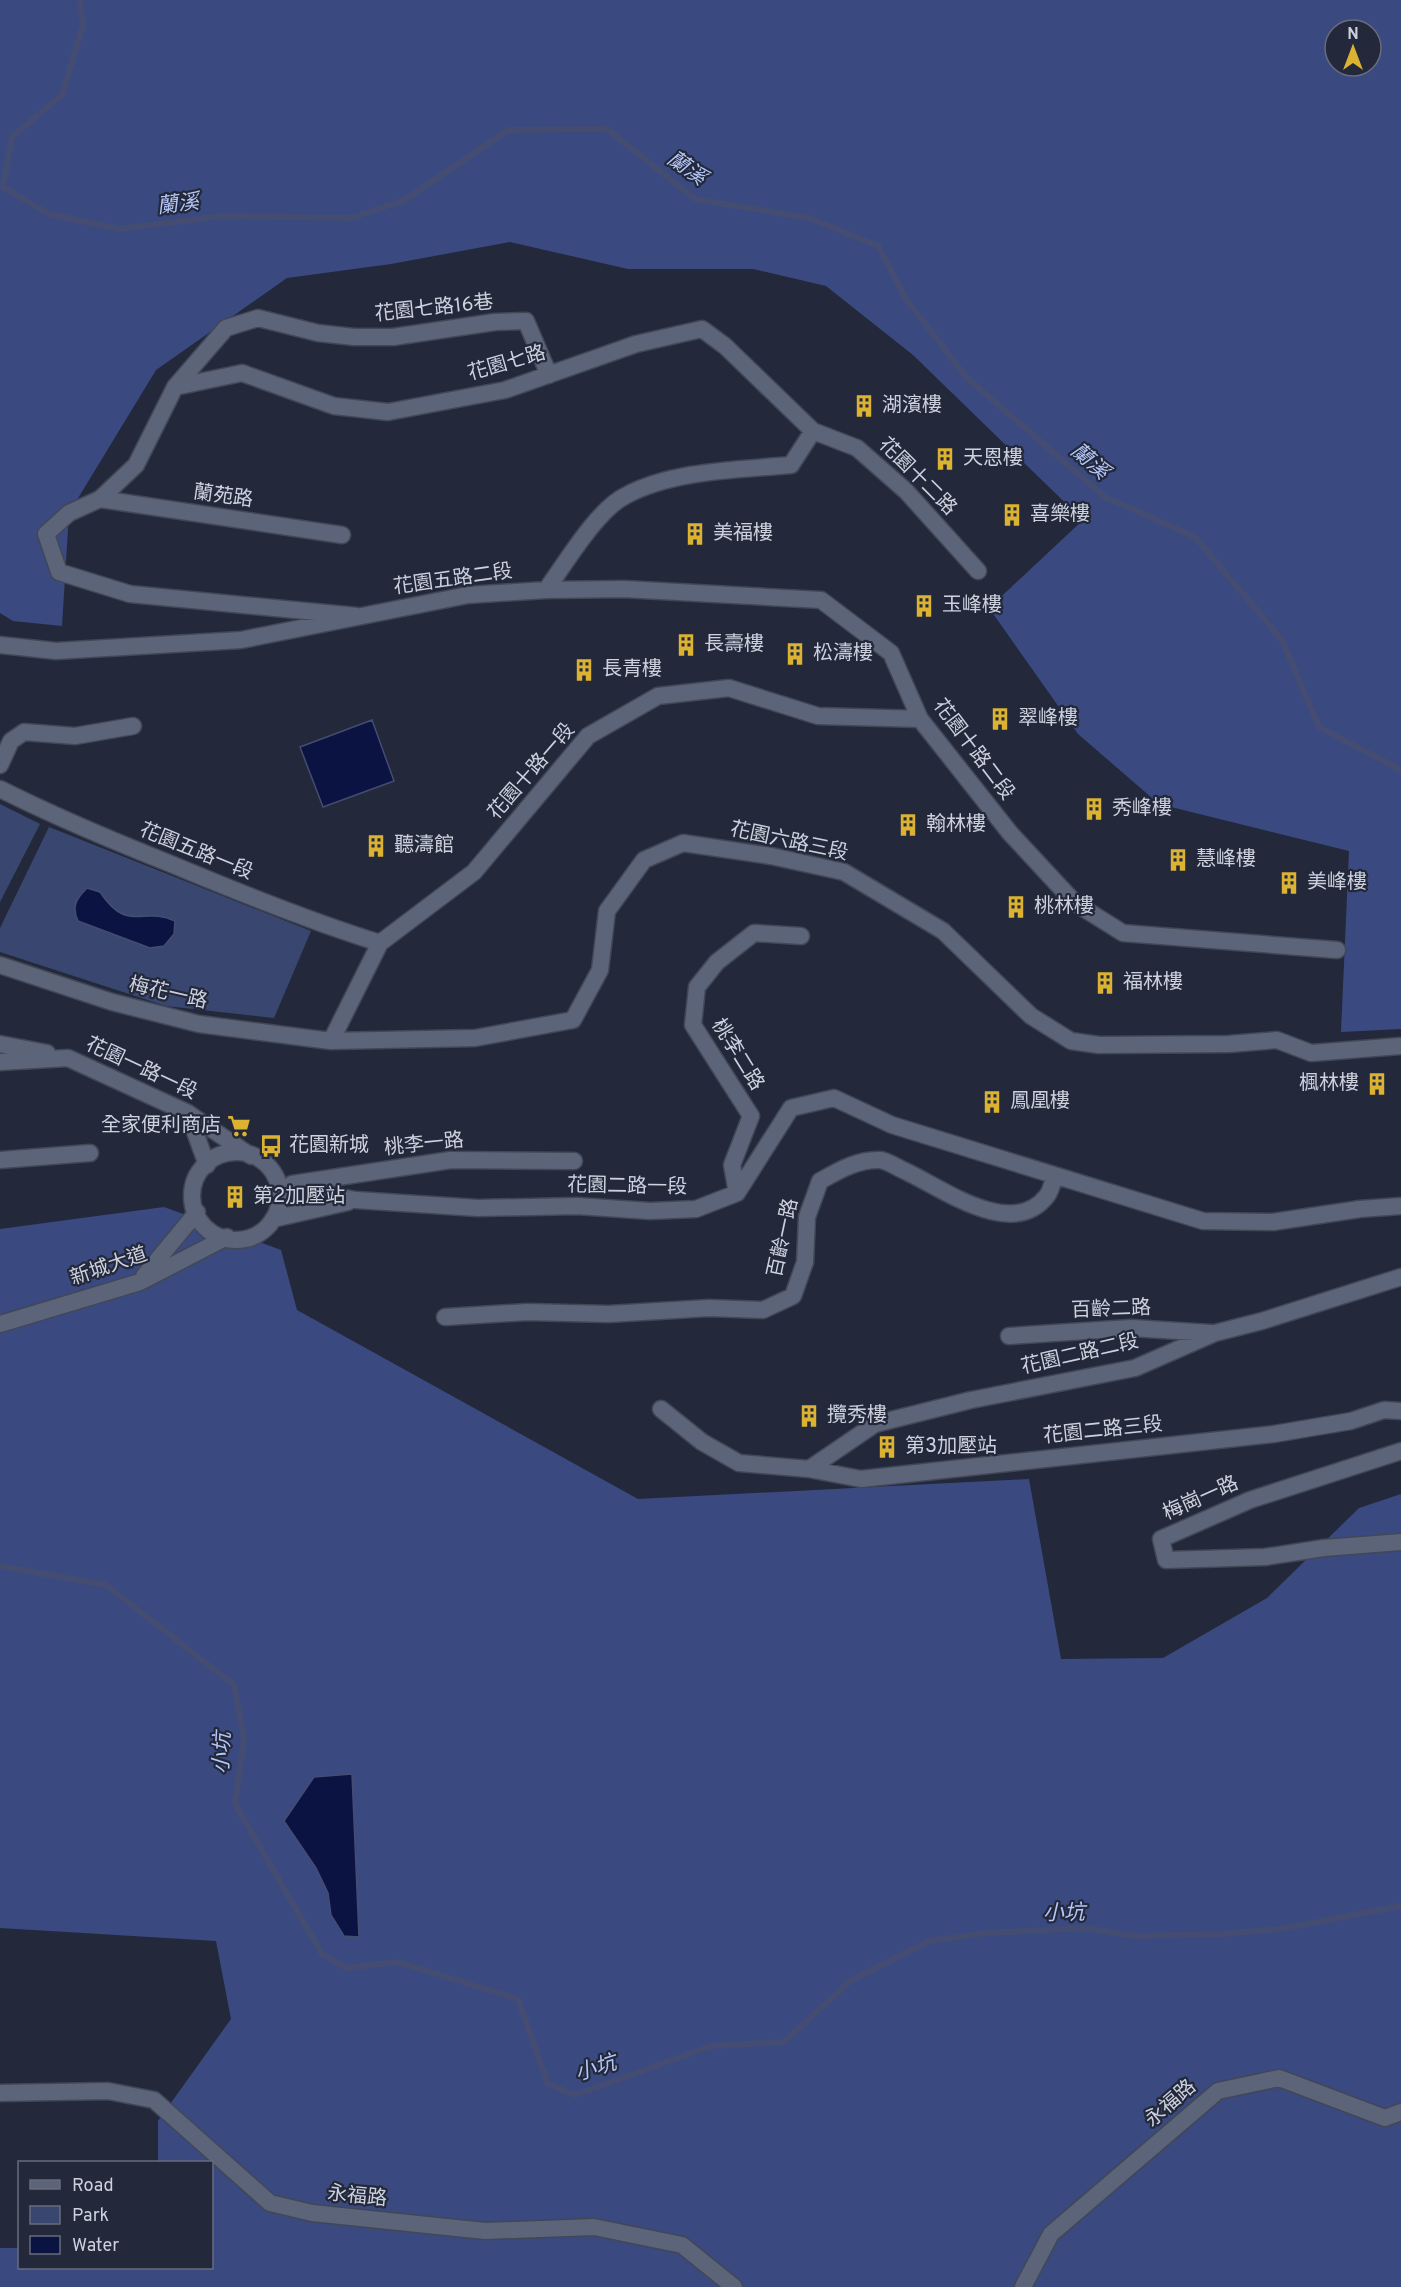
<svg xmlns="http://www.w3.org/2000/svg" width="1401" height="2287" font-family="Overpass,'Noto Sans TC',sans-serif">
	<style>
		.green { fill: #394770 }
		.forest { fill: #3a4a80; fill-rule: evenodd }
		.water { fill: #0b1343; stroke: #454c71; stroke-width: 1.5 }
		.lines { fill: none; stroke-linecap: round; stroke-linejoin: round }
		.stream { stroke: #454c71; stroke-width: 6 }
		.street-casing { stroke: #424756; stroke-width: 19 }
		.street { stroke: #5c6479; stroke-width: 16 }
		.labels { text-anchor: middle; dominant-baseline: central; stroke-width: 4.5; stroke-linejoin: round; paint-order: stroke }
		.street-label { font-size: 20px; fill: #ccd1dd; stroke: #23293b }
		.poi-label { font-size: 20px; fill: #ccd1dd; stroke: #23293b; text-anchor: start }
		.water-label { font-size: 21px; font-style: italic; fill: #b5c6f8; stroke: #23293b }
	</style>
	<rect width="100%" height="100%" fill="#23293b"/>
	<path class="green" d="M0,804L40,824L0,902Z
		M49,827L311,931L274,1018L166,1006L0,952V928Z"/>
	<path class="forest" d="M0,0H1401V1029L1341,1032L1349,851L1159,804L1078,734L989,608L1083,520L913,355L826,286L753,269H628L510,242L391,264L287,278L156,370L69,513L62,626L13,621L0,613ZM1335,30H1371V66H1335Z
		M164,1207L281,1250L297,1310L638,1499L1029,1479L1061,1659L1163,1658L1267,1598L1359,1508L1401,1494V2287H0V2248H19L20,2268H212V2162H158V2121L231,2019L216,1941L0,1928V1229Z"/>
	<path class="water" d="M372,720L394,781L323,807L300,747Z
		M87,888L100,892C128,934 142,906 175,921L174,934L164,946L150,948L78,921C71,906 77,898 87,888Z
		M352,1774L359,1937L344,1936L331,1915L328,1893L316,1868L284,1821L314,1777Z"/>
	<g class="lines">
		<path class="stream" d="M80,0L83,25L62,95L12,137L3,187L49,214L119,229L223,216L351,218L405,200L508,130L607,129L695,199L809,218L878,246L906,299L967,378L1105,497L1195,537L1282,640L1319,727L1401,770
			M0,1566L106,1585L234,1685L244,1739L235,1804L322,1954L346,1968L398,1962L518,1999L548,2084L575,2095L711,2046L784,2042L850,1981L929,1941L986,1933L1087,1928L1134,1936L1223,1934L1280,1929L1401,1906"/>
		<g class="street-casing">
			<path id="street" d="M175,387L242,373L334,406L388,412L505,390L636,344L702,329L725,346L813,431L857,448L906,491L978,571
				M100,499L342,535
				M546,590L624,589L821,600L891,653L920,719L1010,833L1075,903L1123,933L1337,950
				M357,616L130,594L59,572L46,534L69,513L100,499L136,465L175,387L226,328L258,318L318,333L354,337H393L495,322L526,321L549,375
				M0,645L56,651L241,640L468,595L546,590C565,564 597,510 625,496C673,470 738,470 791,465L813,431
				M0,765L11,741L24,732L75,736L133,726
				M0,789C56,817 113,841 171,864C240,893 309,921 380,943
				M0,965L112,1002L199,1024L331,1041L475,1038L573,1020L600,970L607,911L644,860L683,843L771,856L844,872L943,931L1031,1016L1071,1041L1099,1045L1229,1044L1277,1040L1311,1053L1401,1046
				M331,1041L380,943L474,872L588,736L658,696L729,688L818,716L920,719
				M0,1044L47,1053
				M0,1062L68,1058L188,1113L251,1156
				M188,1113L207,1165
				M192 1196a44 44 0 1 1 88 0a44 44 0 1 1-88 0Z
				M0,1160L90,1153
				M292,1184L451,1160L574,1161
				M279,1186L356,1200L478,1208L577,1206L650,1211L696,1209L737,1193L791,1108L834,1098L892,1125L1203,1221L1273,1222L1360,1209L1401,1206
				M737,1193L732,1165L751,1116L693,1025L697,987L717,962L754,933L801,936
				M273,1219L348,1202
				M144,1276L197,1212
				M445,1317L527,1312L609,1314L709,1308L763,1310L793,1296L805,1262L807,1217L820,1181C838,1171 858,1159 880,1160C888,1161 898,1168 905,1171C942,1188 1011,1240 1046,1197C1051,1192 1052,1183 1055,1176
				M0,1324L140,1282L227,1237
				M1009,1336L1131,1328L1211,1333
				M661,1409L702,1442L739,1463L809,1469L861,1479L1274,1434L1351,1421L1384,1410L1401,1411
				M1401,1451L1250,1500L1161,1539L1166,1560L1265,1557L1324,1548L1401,1542
				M809,1469L875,1424L971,1400L1135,1368L1215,1333L1262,1321L1401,1277
				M0,2093L108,2091L154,2100L270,2203L312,2213L485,2231L594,2227L682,2245L734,2287
				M1023,2287L1051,2234L1218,2091L1279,2078L1385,2118L1401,2112"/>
		</g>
		<use href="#street" class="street"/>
	</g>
	<defs>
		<g id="building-bare" transform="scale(1.8)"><path d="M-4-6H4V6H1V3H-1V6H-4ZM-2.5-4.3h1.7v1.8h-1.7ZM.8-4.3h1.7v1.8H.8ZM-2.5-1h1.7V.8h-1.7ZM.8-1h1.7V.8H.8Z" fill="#dcb233" stroke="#23293b" stroke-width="2.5" paint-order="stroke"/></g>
		<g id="supermarket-bare" transform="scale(1.8)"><path d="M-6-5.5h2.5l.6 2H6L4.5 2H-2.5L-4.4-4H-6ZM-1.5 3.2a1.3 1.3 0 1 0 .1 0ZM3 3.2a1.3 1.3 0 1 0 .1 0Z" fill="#dcb233" stroke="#23293b" stroke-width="2.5" paint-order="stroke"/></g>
		<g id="bus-bare" transform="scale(1.8)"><path d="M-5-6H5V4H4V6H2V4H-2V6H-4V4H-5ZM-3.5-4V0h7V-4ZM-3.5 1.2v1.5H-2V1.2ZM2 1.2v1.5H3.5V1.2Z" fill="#dcb233" stroke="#23293b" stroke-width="2.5" paint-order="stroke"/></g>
	</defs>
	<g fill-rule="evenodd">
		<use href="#building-bare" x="864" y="406"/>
		<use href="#building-bare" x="945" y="459"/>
		<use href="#building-bare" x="1012" y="515"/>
		<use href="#building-bare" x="695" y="534"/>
		<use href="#building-bare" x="924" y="606"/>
		<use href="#building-bare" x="686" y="645"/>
		<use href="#building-bare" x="795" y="654"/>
		<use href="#building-bare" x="584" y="670"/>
		<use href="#building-bare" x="1000" y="719"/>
		<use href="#building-bare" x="1094" y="809"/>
		<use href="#building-bare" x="908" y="825"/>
		<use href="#building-bare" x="376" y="846"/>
		<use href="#building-bare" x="1178" y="860"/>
		<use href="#building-bare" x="1289" y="883"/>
		<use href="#building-bare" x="1016" y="907"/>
		<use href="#building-bare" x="1105" y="983"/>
		<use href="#building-bare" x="1377" y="1084"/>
		<use href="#building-bare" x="992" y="1102"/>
		<use href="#supermarket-bare" x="239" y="1126"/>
		<use href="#bus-bare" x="271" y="1146"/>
		<use href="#building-bare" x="235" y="1197"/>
		<use href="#building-bare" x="809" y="1416"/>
		<use href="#building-bare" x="887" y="1447"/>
	</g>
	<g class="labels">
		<g class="street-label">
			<text transform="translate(434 309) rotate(-6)">花園七路16巷</text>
			<text transform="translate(507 364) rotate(-16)">花園七路</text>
			<text transform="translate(917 477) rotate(45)">花園十二路</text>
			<text transform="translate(223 497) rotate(8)">蘭苑路</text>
			<text transform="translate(453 580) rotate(-8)">花園五路二段</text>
			<text transform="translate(973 750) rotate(53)">花園十路二段</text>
			<text transform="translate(532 772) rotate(-49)">花園十路一段</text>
			<text transform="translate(789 842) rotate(12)">花園六路三段</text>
			<text transform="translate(196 852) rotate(22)">花園五路一段</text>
			<text transform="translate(168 994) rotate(13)">梅花一路</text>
			<text transform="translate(737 1055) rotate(58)">桃李二路</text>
			<text transform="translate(141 1069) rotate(25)">花園一路一段</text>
			<text transform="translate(424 1145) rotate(-6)">桃李一路</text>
			<text transform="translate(627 1187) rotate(1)">花園二路一段</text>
			<text transform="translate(784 1238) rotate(-78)">百齡一路</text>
			<text transform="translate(109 1267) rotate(-19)">新城大道</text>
			<text transform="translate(1111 1310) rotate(-2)">百齡二路</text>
			<text transform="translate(1080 1355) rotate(-13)">花園二路二段</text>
			<text transform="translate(1103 1431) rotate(-6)">花園二路三段</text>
			<text transform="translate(1201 1499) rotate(-24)">梅崗一路</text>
			<text transform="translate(1171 2104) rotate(-41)">永福路</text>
			<text transform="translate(357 2197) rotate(6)">永福路</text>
		</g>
		<g class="poi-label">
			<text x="882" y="406">湖濱樓</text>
			<text x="963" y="459">天恩樓</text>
			<text x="1030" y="515">喜樂樓</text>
			<text x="713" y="534">美福樓</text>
			<text x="942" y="606">玉峰樓</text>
			<text x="704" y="645">長壽樓</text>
			<text x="813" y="654">松濤樓</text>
			<text x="602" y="670">長青樓</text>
			<text x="1018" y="719">翠峰樓</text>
			<text x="1112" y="809">秀峰樓</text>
			<text x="926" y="825">翰林樓</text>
			<text x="394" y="846">聽濤館</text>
			<text x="1196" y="860">慧峰樓</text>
			<text x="1307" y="883">美峰樓</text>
			<text x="1034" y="907">桃林樓</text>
			<text x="1123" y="983">福林樓</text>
			<text x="1359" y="1084" text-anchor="end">楓林樓</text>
			<text x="1010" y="1102">鳳凰樓</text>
			<text x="221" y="1126" text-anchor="end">全家便利商店</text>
			<text x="289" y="1146">花園新城</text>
			<text x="253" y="1197">第2加壓站</text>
			<text x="827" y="1416">攬秀樓</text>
			<text x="905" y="1447">第3加壓站</text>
		</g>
		<g class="water-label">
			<text transform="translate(686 169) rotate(35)">蘭溪</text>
			<text transform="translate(178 205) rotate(-7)">蘭溪</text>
			<text transform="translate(1089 462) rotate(41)">蘭溪</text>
			<text transform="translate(223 1753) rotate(-87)">小坑</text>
			<text transform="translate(1064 1914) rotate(-1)">小坑</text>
			<text transform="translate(596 2069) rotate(-17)">小坑</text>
		</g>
	</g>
	<rect x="18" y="2161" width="195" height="108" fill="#23293b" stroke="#676c7c" stroke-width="1.5"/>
	<rect x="30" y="2180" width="30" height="9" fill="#5c6479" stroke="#676c7c" stroke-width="1.5"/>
	<text x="72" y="2191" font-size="18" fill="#ccd1dd">Road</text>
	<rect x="30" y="2206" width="30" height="18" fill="#394770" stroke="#676c7c" stroke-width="1.5"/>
	<text x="72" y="2221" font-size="18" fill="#ccd1dd">Park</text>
	<rect x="30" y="2236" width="30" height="18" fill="#0b1343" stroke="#676c7c" stroke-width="1.5"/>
	<text x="72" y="2251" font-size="18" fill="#ccd1dd">Water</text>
	<g transform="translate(1353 48)"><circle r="28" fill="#23293b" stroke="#676c7c" stroke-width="1.5"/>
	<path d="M0-4.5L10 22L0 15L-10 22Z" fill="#dcb233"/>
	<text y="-9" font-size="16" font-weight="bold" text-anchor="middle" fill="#ccd1dd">N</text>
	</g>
</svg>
